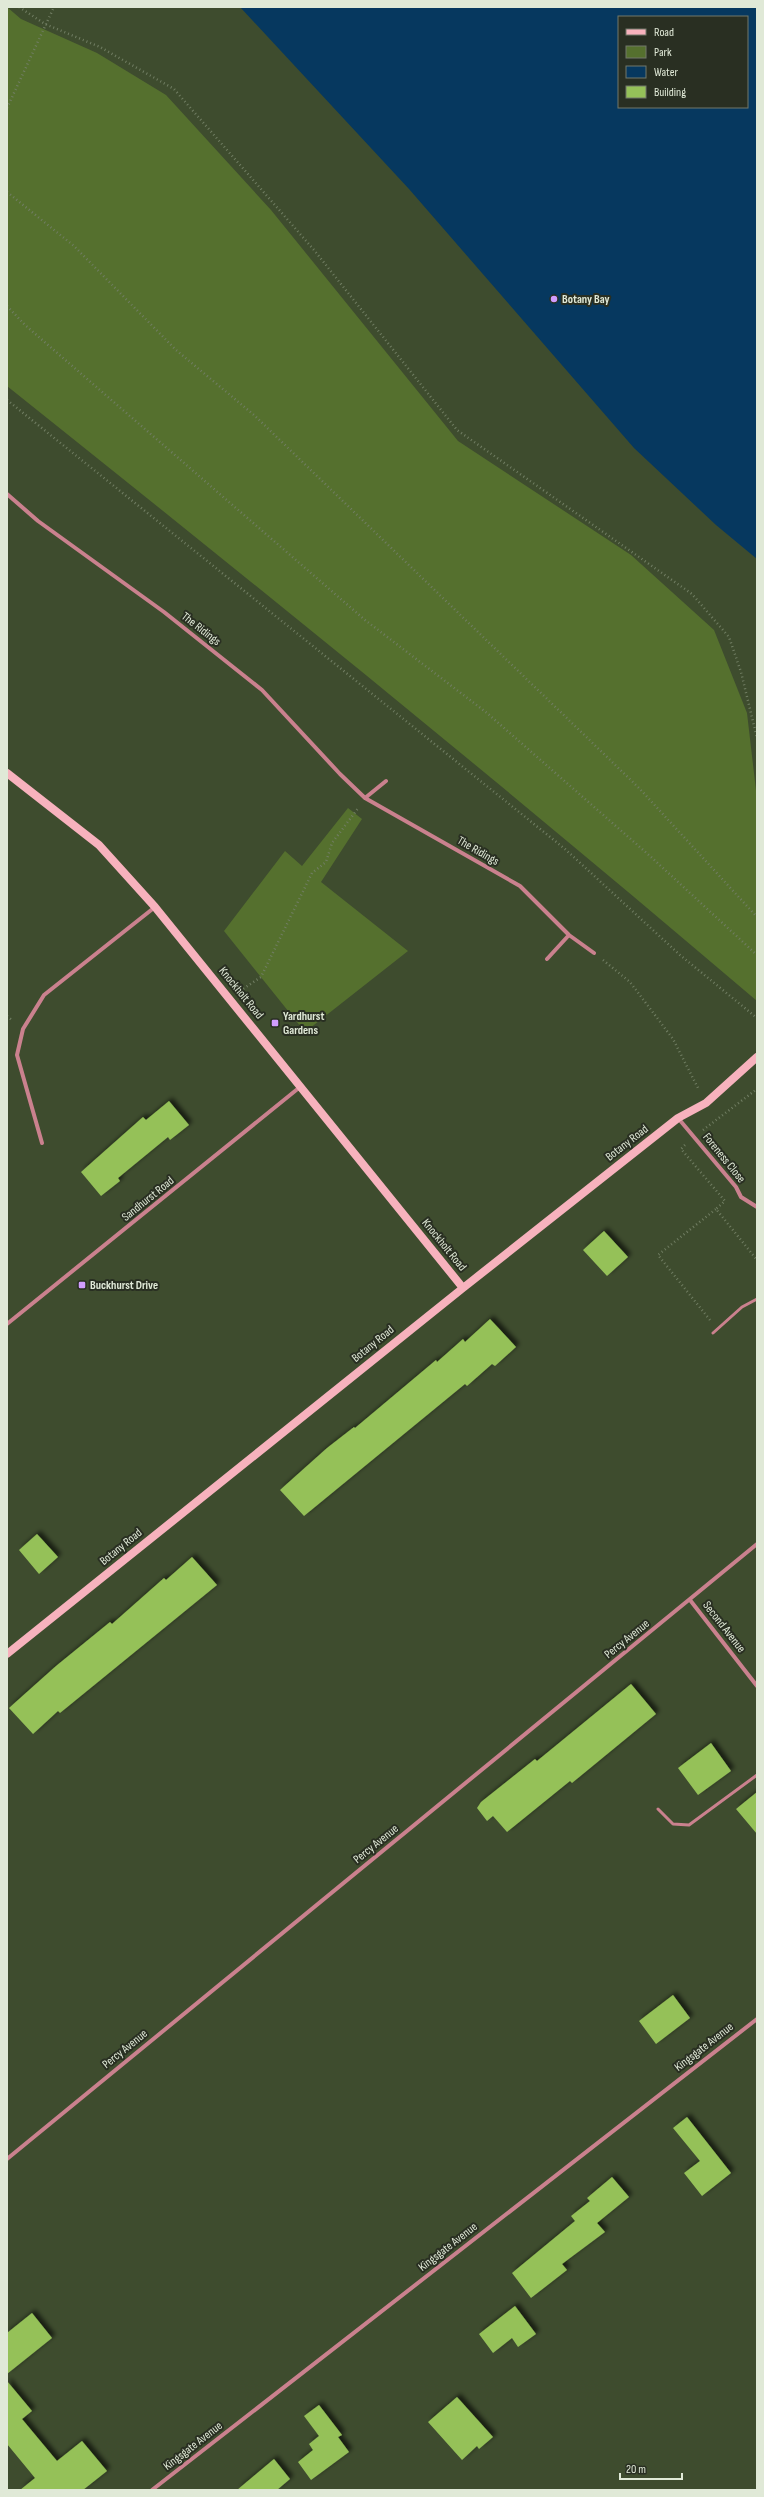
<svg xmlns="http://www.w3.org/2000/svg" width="764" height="2497" font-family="'Sofia Sans Condensed',sans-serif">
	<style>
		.green { fill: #55702e }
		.water { fill: #06385f; fill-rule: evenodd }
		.building { fill: #95c159; filter: url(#shadow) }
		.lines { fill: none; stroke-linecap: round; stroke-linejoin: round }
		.path { stroke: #717e63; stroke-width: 2.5; stroke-dasharray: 1 3; stroke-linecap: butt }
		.lane { stroke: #ca818e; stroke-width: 3 }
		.street { stroke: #ca818e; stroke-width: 4 }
		.secondary { stroke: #f7b2bd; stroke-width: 8 }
		.poi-dot { fill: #d19dfe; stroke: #292f22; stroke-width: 1.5 }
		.labels { text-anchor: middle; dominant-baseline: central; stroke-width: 4; stroke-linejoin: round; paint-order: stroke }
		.poi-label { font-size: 12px; font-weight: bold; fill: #e0e9d7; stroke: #292f22; text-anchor: start }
		.street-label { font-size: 12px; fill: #e0e9d7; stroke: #292f22 }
	</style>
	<defs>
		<filter id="shadow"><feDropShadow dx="3.5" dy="-3.5" stdDeviation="2" flood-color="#0009"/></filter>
	</defs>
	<rect width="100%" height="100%" fill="#3e4c2e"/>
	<path class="green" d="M7,7L21,19L97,53L166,95L271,210L458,441L631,555L714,630L747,713L757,799V1001C511,791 260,588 7,386Z
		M348,808L362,819L321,882L408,951L305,1032L224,931L285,851L302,866Z"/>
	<path class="water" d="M240,7H757V559L716,525L634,448L409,189ZM619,17H747V107H619Z"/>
	<path class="building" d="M169,1101L189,1125L170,1140L168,1137L118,1178L120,1181L101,1196L81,1172L143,1117L146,1120Z
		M604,1231L628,1257L607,1276L583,1250Z
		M490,1319L516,1347L495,1366L492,1364L467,1386L465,1384L304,1516L280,1490L327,1448L354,1427L355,1428L436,1360L437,1362L463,1339L465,1342Z
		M37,1534L58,1557L39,1574L19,1550Z
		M192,1557L217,1585L60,1713L58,1711L33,1734L9,1708L56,1666L110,1622L112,1624L164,1578L166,1580Z
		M631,1684L656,1714L572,1783L570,1781L507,1832L493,1816L487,1821L477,1808L481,1802L535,1759L537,1761Z
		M711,1743L731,1771L698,1795L678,1768Z
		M757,1792V1834L736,1809Z
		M673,1995L690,2018L656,2044L639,2021Z
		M687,2117L731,2173L702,2196L684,2173L700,2161L673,2128Z
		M612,2177L629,2197L597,2223L605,2232L562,2264L567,2270L531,2298L512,2273L575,2221L571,2216L590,2201L587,2198Z
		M515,2306L536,2334L518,2347L512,2338L493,2353L479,2334Z
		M32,2313L52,2338L7,2374V2333Z
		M7,2381L32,2411L22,2419L57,2461L82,2441L107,2471L83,2490H20L35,2478L7,2444Z
		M457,2397L493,2437L479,2449L477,2446L462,2460L428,2422Z
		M319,2405L342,2435L338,2437L349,2452L311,2480L298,2462L313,2450L309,2444L319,2436L304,2416Z
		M274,2459L290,2479L277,2490H237Z"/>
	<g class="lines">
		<path class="path" d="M19,7L45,24L100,47L174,89L314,250L457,430L692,594L729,637L741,672L757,738
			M7,108L54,7
			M7,192L74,246L176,350L254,415L639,788L757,917
			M7,306L25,325L365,620L487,713L650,856L757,955
			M7,400L565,849L680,955L757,1018
			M603,960L630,982L673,1039L699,1090
			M240,991L261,977L312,873L326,862L332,843L359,807
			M7,1016L13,1021
			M703,1130L757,1089
			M685,1145L681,1149L725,1201L716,1209L757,1260
			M710,1320L658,1255L716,1209"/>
		<path class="lane" d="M713,1333L742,1307L757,1299
			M658,1809L673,1824L689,1825L757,1775"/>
		<path class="street" d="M7,494L38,521L164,612L262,690L340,774L365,798L520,886L569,935L594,953
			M365,798L386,781
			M547,959L569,935
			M678,1118L736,1187L741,1197L757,1207
			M42,1143L17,1055L23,1029L44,995L155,907
			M7,1324L300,1087
			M690,1600L757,1686
			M7,2159L757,1544
			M152,2490L757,2019"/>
		<path class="secondary" d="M7,773L99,845L155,907L463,1288
			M7,1654L463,1288L678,1118L706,1103L757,1057"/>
	</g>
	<g class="poi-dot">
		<circle cx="554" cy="299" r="4"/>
		<rect x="271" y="1019" width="8" height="8" rx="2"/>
		<rect x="78" y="1281" width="8" height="8" rx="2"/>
	</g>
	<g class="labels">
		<g class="poi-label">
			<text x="562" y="299">Botany Bay</text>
			<text x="283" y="1016">Yardhurst<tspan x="283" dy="14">Gardens</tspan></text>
			<text x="90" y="1285">Buckhurst Drive</text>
		</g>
		<g class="street-label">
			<text transform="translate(201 629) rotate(38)">The Ridings</text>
			<text transform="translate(478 851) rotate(30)">The Ridings</text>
			<text transform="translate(241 993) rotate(51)">Knockholt Road</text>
			<text transform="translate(627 1143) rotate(-38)">Botany Road</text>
			<text transform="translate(724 1158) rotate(51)">Foreness Close</text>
			<text transform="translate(148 1199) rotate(-39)">Sandhurst Road</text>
			<text transform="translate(444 1245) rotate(51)">Knockholt Road</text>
			<text transform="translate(373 1344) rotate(-39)">Botany Road</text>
			<text transform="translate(121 1547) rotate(-39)">Botany Road</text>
			<text transform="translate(724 1627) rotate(52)">Second Avenue</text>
			<text transform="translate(627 1639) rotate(-39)">Percy Avenue</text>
			<text transform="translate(376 1844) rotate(-39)">Percy Avenue</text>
			<text transform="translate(704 2047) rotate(-38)">Kingsgate Avenue</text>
			<text transform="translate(125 2049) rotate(-39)">Percy Avenue</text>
			<text transform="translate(448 2247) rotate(-38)">Kingsgate Avenue</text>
			<text transform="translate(193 2446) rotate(-38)">Kingsgate Avenue</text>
		</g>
	</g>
	<rect width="764" height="2497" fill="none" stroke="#e0e9d7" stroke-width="16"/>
	<rect x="618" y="16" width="130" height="92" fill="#292f22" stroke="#72796a"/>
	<rect x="626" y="29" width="20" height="6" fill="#f7b2bd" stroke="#72796a"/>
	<text x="654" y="36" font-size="12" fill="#e0e9d7">Road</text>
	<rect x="626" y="46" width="20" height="12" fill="#55702e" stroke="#72796a"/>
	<text x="654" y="56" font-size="12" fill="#e0e9d7">Park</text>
	<rect x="626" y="66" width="20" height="12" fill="#06385f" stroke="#72796a"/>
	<text x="654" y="76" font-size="12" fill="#e0e9d7">Water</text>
	<rect x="626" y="86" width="20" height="12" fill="#95c159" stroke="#72796a"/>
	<text x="654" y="96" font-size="12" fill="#e0e9d7">Building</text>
	<path d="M620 2473v6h62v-6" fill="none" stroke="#e0e9d7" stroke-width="2"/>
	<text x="626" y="2473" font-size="12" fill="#e0e9d7" stroke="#292f22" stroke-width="3" paint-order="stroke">20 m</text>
</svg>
